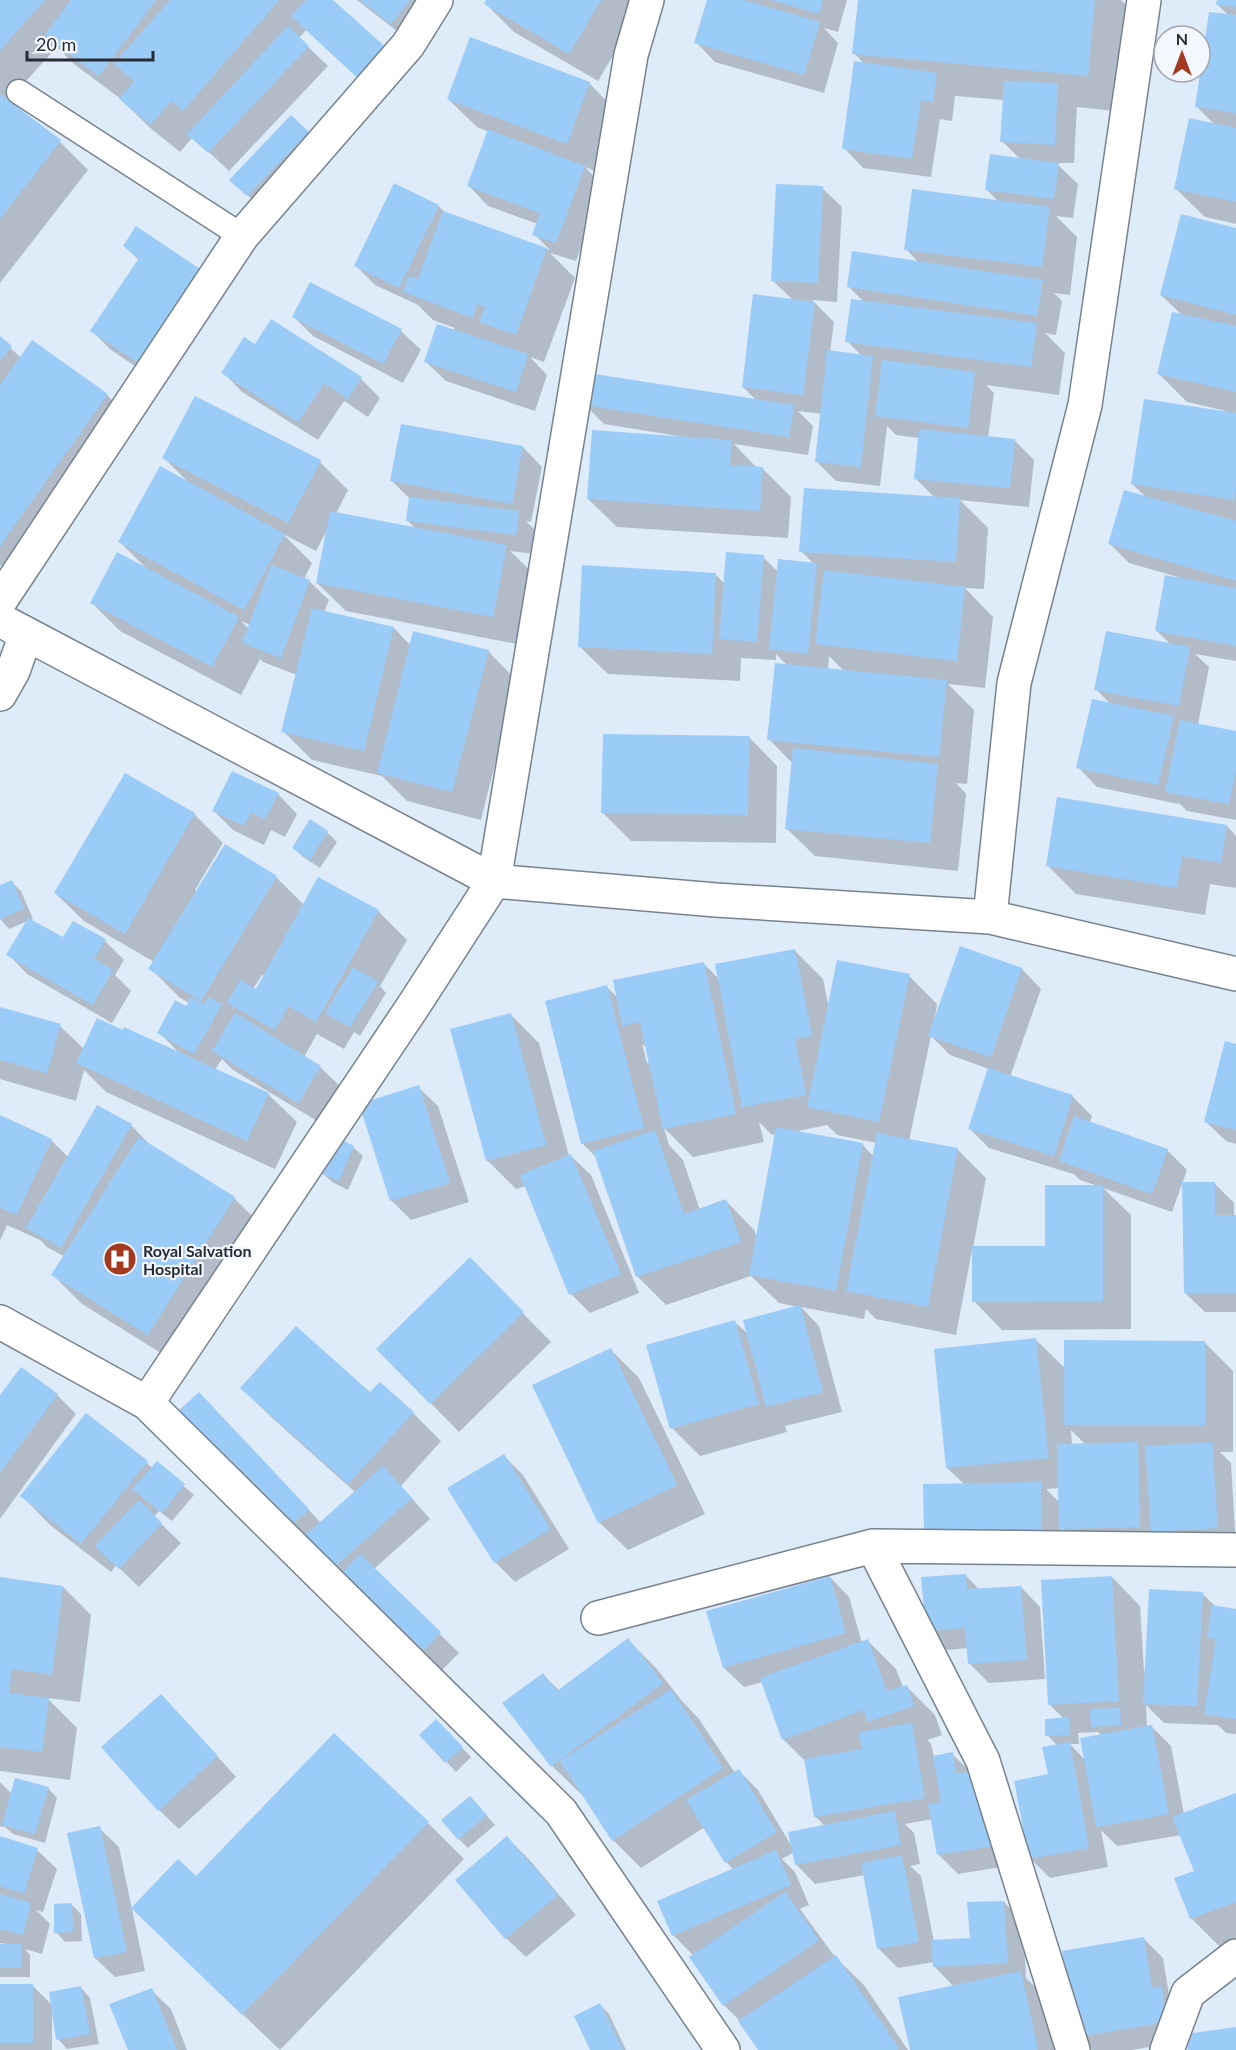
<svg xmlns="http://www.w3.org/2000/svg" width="1236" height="2050" font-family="Lato,sans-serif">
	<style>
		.shadow { fill: #0003; fill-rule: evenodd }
		.building { fill: #9bcbf7 }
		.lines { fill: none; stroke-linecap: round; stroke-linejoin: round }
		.service-casing { stroke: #76838f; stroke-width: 27 }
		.minor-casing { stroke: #76838f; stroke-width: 36 }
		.service { stroke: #fff; stroke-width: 24 }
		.minor { stroke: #fff; stroke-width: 33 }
		.labels { text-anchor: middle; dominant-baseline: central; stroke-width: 4.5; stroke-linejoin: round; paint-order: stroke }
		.poi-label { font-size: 16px; font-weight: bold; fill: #262c31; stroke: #f3f8fe; text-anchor: start }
	</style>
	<rect width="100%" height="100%" fill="#deecfa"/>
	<path class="shadow" d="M0,0H331L408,72L382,100L306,30L299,38L328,66L229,171L193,137L180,152L149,127L121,99L74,64L57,47L7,102L60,142L88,170L0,283Z
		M357,0H445L411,42Z
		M488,0H646L598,81L514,32L486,4Z
		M708,0H847L838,32L824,28L838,43L824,93L715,62L696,42Z
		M859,0H1121L1133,12L1124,112L1077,107L1074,163H1056L1078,184L1073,218L1056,216L1077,237L1070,295L1054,293L1062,301L1056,335L1045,333L1065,353L1059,395L986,385L994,393L988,438L1014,440L1034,460L1029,507L960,500L988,528L984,589L965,588L993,617L985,688L948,684L974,710L967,784L956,783L966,794L958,871L815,856L786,828L793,764L769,739L788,666L776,654V660L741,658L740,681L608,674L579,646L715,574L725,584L763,557L778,572L814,564L801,551L935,498L915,478L919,438L896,435L887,426L880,486L836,481L816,461L822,414L798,411L813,426L808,455L734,444L758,469H763L791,497L788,538L617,527L588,499L678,438V436L604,424L585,405L757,401L743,387L793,300L772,280L822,188L842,207L837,302L812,300L834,322L830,352L862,356L847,341L864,302L848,286L918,262L906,249L999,202L986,189L1020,159L1002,141L1004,100L955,96L952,121L940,119L931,177L863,168L844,148L864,64L854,53ZM829,656L845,672L828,670Z
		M1218,0H1236V224L1205,217L1176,189L1215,125L1196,106L1229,16L1218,5Z
		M589,83L617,112L595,171L585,167L603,186L576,261L550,253L575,278L544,362L530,357L547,375L535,411L446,381L426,362L455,328L433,320L418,305L375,285L356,266L438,206L446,213L550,250L534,234L538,224L488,206L469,186L489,132L477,127L448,99Z
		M291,117L327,153L268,215L231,179Z
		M1236,230V661L1195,654L1209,667L1198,725L1236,733V820L1187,811L1178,802V804L1097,787L1078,767L1111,705L1096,689L1170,644L1157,631L1178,577L1129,563L1110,544L1146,497L1132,484L1226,413V411L1187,402L1159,374L1183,316L1161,295Z
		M124,246L205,274L225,294L163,385L111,350L92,331L139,260Z
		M311,284L401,331L421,350L403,383L313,336L294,317Z
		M0,338L21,358L107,395L135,423L23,581L0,565Z
		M255,346L361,379L380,398L368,417L344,401L318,440L242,392L223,372Z
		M523,447L542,467L531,522L526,521L537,532L535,554L510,551L535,575L522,645L346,611L317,583L326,532L316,551L283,534L312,563L304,579L309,581L329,600L324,612L394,628L411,646L488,651L516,680L481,820L407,801L382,776L312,760L283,731L297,675L263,662L260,659L241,695L120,631L92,603L147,569L120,542L188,482L164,458L320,462L348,490L336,514L417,530L408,521L410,499L392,481ZM241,621L250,625L249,629Z
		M749,737L777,766L776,843L631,841L603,813Z
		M278,794L297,814L285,837L271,830L264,845L233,830L214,811Z
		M194,814L223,843L195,890L197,892L226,846L276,877L304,905L378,911L407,940L380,986L386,993L360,1036L354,1032L344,1049L317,1034L304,1057L320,1067L340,1086L317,1121L233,1070L222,1059L215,1070L268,1094L297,1122L275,1169L106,1092L84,1070L76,1101L0,1079V1008L60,1026L84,1049L180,1054L159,1032L187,1008L189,1003L179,997L150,968L154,962L84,921L55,893ZM262,975L265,976L256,991L253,989Z
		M311,822L327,832L337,842L320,868L303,857L294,848Z
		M1227,826L1236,836V888L1210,884L1205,915L1076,894L1048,866Z
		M11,882L21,891L33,919L30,920L63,939L105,941L124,960L115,975L131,991L112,1023L27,974L8,954L28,921L9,929L0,919V887Z
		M961,948L1022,969L1041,989L1010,1077L1073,1097L1092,1116L1090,1123L1167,1150L1187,1170L1172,1212L1103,1188L1131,1215V1329L1002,1330L974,1301L972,1250L956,1335L876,1319L866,1309L864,1319L801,1307L819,1326L842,1412L785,1426L787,1432L700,1456L672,1428L735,1322L749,1335L798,1307L779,1303L751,1276L666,1305L638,1277L597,1158L583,1144L607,987L619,999L703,963L719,979L795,951L823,979L829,1008L909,976L937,1004L935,1017H937ZM931,1036L950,1055L989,1069L970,1129L989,1148L1073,1174V1173L1080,1180L1098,1186L1046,1248H973L986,1178L958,1150L909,1141ZM642,1044L647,1048L650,1063H647ZM759,1122L772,1135L776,1134L757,1237L754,1230L726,1201L700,1210L683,1160L669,1145L664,1128L693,1157L764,1142ZM827,1125L837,1135L877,1143L874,1157L862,1144L793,1132Z
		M510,1014L539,1043L569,1156H571L591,1175L639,1293L590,1313L571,1294L526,1186L516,1189L487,1160Z
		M1236,1046V1144L1226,1141L1206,1122Z
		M418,1087L438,1106L469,1202L411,1220L392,1201L361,1105Z
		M0,1117L51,1140L68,1157L131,1125L150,1145L234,1198L262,1226L177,1363L82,1304L53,1275L65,1257L47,1247L40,1240L7,1225L0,1241Z
		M353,1147L363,1156L348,1190L332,1182L322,1173Z
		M1214,1183L1234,1203V1216H1236V1312H1205L1185,1293Z
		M470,1259L551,1342L459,1432L378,1349Z
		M1036,1340L1066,1369L1204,1342L1233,1371V1452H1220L1231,1463L1236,1547L1080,1548L1061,1528V1551L965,1485L947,1468ZM1071,1430L1086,1445H1072ZM1060,1488V1503L1046,1489Z
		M611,1350L639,1378L705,1514L628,1550L599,1522Z
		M242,1388L370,1395L413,1413L441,1441L401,1486L430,1519L374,1569L459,1653L439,1673L308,1546L219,1414L321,1523L355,1492L270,1416Z
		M57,1395L76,1414L0,1519V1398Z
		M504,1456L523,1475L569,1549L515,1582L495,1562L449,1488Z
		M147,1463L152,1468L157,1463L194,1495L172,1521L159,1511L154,1517L181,1543L139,1587L116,1565L111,1572L50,1525L22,1496Z
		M965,1575L980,1590L1021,1587L1040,1607L1045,1679L989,1683L970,1664L968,1648L947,1650L927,1630Z
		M830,1577L849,1597L862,1643L868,1641L896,1669L903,1687L906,1686L935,1715L942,1735L927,1740L931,1744L934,1757L952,1754L972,1773L1014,1865L958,1874L939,1855L933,1819L905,1824L914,1833L920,1864L910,1866L921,1876L934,1942L971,1940L1004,1902L1023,1922L1026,1978L1049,2001L1059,2050H911L954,1987L934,1966V1962L898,1968L879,1949L865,1875L815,1884L796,1864L793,1853L782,1859L795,1872L809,1905L800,1909L835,1957L864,1985L908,2050H760L739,2020L724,2005L694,1956L673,1935L734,1870L726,1862L705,1827L641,1868L613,1840L582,1793L581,1794L552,1766L543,1675L560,1691L628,1640L656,1668L682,1701L699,1719L735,1773L739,1771L758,1790L791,1845L825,1826L815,1816L806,1762L783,1739L763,1682L744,1687L724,1668L708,1612Z
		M1112,1577L1140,1606L1144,1671H1146L1202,1593L1216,1607L1236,1610V1734L1226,1733L1218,1725L1164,1723L1146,1705L1147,1727H1152L1171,1746L1184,1814L1236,1794V1941L1220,1947L1192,1919L1176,1879L1196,1872L1181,1835L1117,1846L1101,1830L1108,1867L1050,1878L1030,1858L1058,1746L1047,1735L1064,1719L1050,1705ZM1098,1732L1102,1736L1085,1760L1070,1744H1079L1078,1733Z
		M0,1579L63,1587L91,1615L80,1702L47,1698L77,1728L70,1780L0,1771Z
		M180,1715L236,1777L179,1829L159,1810Z
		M436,1721L471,1757L456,1772L421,1735Z
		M0,1782L12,1794L48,1788L57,1798L45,1843L13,1834L4,1826V1827L0,1826Z
		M480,1808L495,1825L468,1848L459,1839Z
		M428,1823L464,1859L280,2050L169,1944Z
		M99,1828L119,1847L145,1971L115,1977L95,1958Z
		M0,1838L37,1850L57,1869L43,1912L36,1910L50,1924L42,1954L25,1949L30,1955V1977H0V1945L6,1944L0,1943Z
		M507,1838L527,1857L576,1915L526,1957L506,1938L457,1880Z
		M72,1905L81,1914L82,1941L65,1942L56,1932Z
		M1143,1938L1163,1958L1169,1995L1181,2007L1185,2035L1236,2029V2050H1189L1188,2041L1131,2050H1092L1078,2036Z
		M0,1985H32L52,2005L81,1988L90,1998L99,2044L67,2049L58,2039L54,2013H52V2050H0Z
		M151,1990L171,2009L187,2050H129Z
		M600,2005L609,2014L626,2050H592Z"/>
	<path class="building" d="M0,0H45L0,50Z
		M71,0H156L99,76L44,36Z
		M170,0H279L183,111L171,101L150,125L119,99L134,81L114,64Z
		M306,0H333L390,51L362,82L291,16Z
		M360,0H410L391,24Z
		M486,0H601L569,54L484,4Z
		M707,0H744L820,22L804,75L694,43Z
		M771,0H823L819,14Z
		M858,0H1095L1088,76L852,54Z
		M1217,0H1236V7L1216,5Z
		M1209,12L1236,15V113L1195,107Z
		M288,26L309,46L208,153L187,134Z
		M470,37L590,82L567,144L447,99Z
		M854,61L937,73L933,102L921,100L912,159L842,149Z
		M1004,81L1058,83L1055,145L1000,142Z
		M0,94L61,140L0,219Z
		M291,115L309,132L247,196L229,180Z
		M1189,118L1236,128V202L1174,189Z
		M488,129L585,166L556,243L532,235L540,213L467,186Z
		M990,154L1059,163L1054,199L985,190Z
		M394,183L439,205L399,288L354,266Z
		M776,184L823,186L818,283L771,281Z
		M912,189L1050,207L1042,267L904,250Z
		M443,211L547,248L516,335L479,322L485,307L477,304L473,318L403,292L408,276L418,279Z
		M1181,214L1236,228V315L1160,295Z
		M136,226L206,273L143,366L90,331L139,258L123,246Z
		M852,251L1043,280L1037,316L847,287Z
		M310,282L402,329L383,364L292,317Z
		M753,294L815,302L803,395L742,387Z
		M851,299L1037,323L1031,367L845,342Z
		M1172,312L1236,326V392L1157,374Z
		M271,319L362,377L348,399L324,383L298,422L221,373L244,337L255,344Z
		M437,324L528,354L516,392L424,362Z
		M0,336L12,346L0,360Z
		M32,340L108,394L0,546V385Z
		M827,350L873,356L861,467L815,462Z
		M882,360L975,372L968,428L875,416Z
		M588,373L794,405L789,437L583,405Z
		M195,396L321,460L288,523L162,458Z
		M1144,399L1236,413V485L1234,500L1131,484Z
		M401,424L523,446L512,504L390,481Z
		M919,429L1015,439L1010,488L914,479Z
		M592,430L732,440L730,465L763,467L760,511L587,499Z
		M160,466L285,534L244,610L118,542Z
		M804,488L960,498L956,562L799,552Z
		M1124,490L1236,521V581L1108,544Z
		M409,497L519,511L516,535L406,521Z
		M330,511L507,545L493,617L316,583Z
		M117,552L239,617L212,667L90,603Z
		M726,552L764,555L757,642L719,639Z
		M778,559L817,563L808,654L769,649Z
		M271,565L310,580L281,658L242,643Z
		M582,565L716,573L712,654L578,647Z
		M824,570L965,587L957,661L815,644Z
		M1165,575L1236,588V646L1155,631Z
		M312,608L394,627L364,751L281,732Z
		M413,631L489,650L452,792L377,773Z
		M1106,631L1190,647L1179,706L1094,690Z
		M775,663L947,680L939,757L767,740Z
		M1092,699L1174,716L1158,785L1076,768Z
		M1180,720L1236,731V769L1229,804L1165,792Z
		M603,734L749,736L748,815L601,813Z
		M793,748L938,764L930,843L785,829Z
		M232,771L279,793L265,819L251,812L244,826L212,811Z
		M125,773L195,813L125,934L54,893Z
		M1057,797L1227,825L1221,863L1182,856L1177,888L1046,866Z
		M310,819L328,831L310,860L292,848Z
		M225,844L277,876L201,1001L148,969Z
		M318,877L379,910L316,1022L288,1006L275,1030L227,1003L240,980L256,989Z
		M12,880L24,909L0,919V885Z
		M28,918L63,937L73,921L106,939L94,959L113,970L93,1005L6,955Z
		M960,946L1022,968L991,1057L928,1036Z
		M795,949L812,1036L795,1039L806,1095L742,1107L715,964Z
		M837,960L910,974L879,1122L807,1107Z
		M704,962L736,1114L663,1129L640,1022L622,1026L613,980Z
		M353,967L378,982L350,1027L325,1013Z
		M607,985L644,1128L581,1144L545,1001Z
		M191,997L204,1004L208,997L222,1004L194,1054L157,1033L175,1000L186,1006Z
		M0,1007L61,1024L47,1073L0,1060Z
		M235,1013L321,1066L298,1103L212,1051Z
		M511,1013L546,1145L486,1161L450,1029Z
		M97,1018L123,1030L124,1027L269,1093L247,1141L76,1063Z
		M1225,1041L1236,1044V1130L1204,1122Z
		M988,1068L1073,1095L1054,1156L968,1129Z
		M419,1085L450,1183L390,1201L359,1104Z
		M97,1105L132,1124L61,1248L26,1228Z
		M0,1115L52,1139L17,1215L0,1208Z
		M1074,1116L1168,1149L1152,1194L1059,1161Z
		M776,1127L863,1143L836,1291L749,1275Z
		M655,1130L684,1214L726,1199L741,1242L636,1277L593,1151Z
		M877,1133L958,1148L928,1307L846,1291Z
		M139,1137L235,1197L148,1335L51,1275Z
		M337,1137L354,1146L339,1181L321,1173Z
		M571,1154L621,1274L569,1295L520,1175Z
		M1182,1182H1215V1215H1236V1293H1184Z
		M1045,1185H1103V1301L972,1302V1246H1045Z
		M470,1257L524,1312L430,1404L376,1349Z
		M800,1305L823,1392L766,1407L743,1320Z
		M735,1320L759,1404L670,1429L646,1345Z
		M296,1326L370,1392L380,1382L414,1412L348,1484L240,1388Z
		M1036,1338L1049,1458L946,1468L934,1349Z
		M1064,1340L1205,1341V1425H1064Z
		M611,1348L677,1485L598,1523L532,1385Z
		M21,1367L58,1394L0,1473V1395Z
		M199,1392L309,1509L286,1530L176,1413Z
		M86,1413L148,1461L81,1544L20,1496Z
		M1138,1442L1140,1527L1059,1529L1057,1444Z
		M1212,1442L1218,1528L1151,1532L1145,1446Z
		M504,1454L551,1529L494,1563L447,1488Z
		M157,1461L185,1484L162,1513L132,1489Z
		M383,1466L412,1498L329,1572L300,1540Z
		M1041,1482L1042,1532L924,1535L923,1484Z
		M139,1500L162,1523L119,1569L95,1546Z
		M360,1554L441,1632L419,1655L339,1576Z
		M966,1574L967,1589L1021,1586L1027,1660L968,1664L965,1628L926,1631L921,1577Z
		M830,1576L846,1633L723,1668L706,1611Z
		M1112,1576L1119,1701L1048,1705L1041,1580Z
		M0,1577L63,1586L52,1675L12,1669L9,1693L49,1698L42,1752L0,1747Z
		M1149,1589L1203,1592L1197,1706L1143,1704Z
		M1212,1605L1236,1609V1719L1204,1714L1216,1639L1207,1638Z
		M628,1638L663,1683L551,1767L502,1703L543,1673L557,1691Z
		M868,1639L887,1691L907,1685L914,1706L868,1722L864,1710L782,1740L760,1678Z
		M671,1689L723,1768L612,1841L560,1761Z
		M161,1694L218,1756L158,1811L101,1747Z
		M1120,1708L1121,1725L1091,1727L1090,1709Z
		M1069,1717L1070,1735L1045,1736V1719Z
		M436,1719L463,1747L445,1763L419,1735Z
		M912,1723L925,1798L814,1817L804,1759L862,1749L859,1732Z
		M1152,1725L1169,1814L1096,1827L1080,1738Z
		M334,1733L429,1822L242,2015L131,1908L178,1859L196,1876Z
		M1070,1742L1089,1848L1029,1859L1014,1781L1048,1774L1042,1747Z
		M953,1752L956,1774L983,1770L995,1846L937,1855L928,1804L941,1802L933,1756Z
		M739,1769L777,1832L725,1863L686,1800Z
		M15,1778L49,1787L35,1834L2,1825Z
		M1236,1793V1902L1190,1919L1174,1878L1194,1871L1172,1817Z
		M470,1796L487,1815L458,1840L441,1820Z
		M895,1811L901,1845L795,1865L788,1832Z
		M100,1826L127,1952L94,1958L67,1833Z
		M0,1836L38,1848L24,1894L0,1886Z
		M507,1836L558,1895L505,1939L455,1880Z
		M776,1850L791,1885L672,1936L657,1901Z
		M902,1855L919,1942L877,1949L861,1863Z
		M785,1892L819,1940L723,2006L689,1957Z
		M0,1894L31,1903L23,1935L0,1929Z
		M1004,1901L1008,1963L933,1967L931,1940L970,1938L967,1902Z
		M72,1903L73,1932L54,1933V1904Z
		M1144,1937L1152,1988L1162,1986L1167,2022L1077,2037L1062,1951Z
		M0,1944H21V1968H0Z
		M836,1955L899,2048L896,2050H758L738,2021Z
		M1021,1971L1038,2050H910L898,1997Z
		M0,1984H33V2043H0Z
		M81,1986L90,2034L56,2040L49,1992Z
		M152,1988L177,2050H128L109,2004Z
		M600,2003L623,2050H590L574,2016Z
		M1236,2027V2050H1188L1186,2034Z"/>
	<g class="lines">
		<g class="service-casing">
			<path id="service" d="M19,92L242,236"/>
		</g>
		<g class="minor-casing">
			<path id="minor" d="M0,601L242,236L408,45L436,0
				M0,620L494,881L716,900L990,917L1236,974
				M0,694L13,671L26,634
				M990,917L1014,683L1085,405L1144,0
				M0,1322L147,1403L561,1812L723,2050
				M147,1403L414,1005L494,881L631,55L647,0
				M873,1546L983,1761L1073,2050
				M598,1618L873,1546L1236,1550
				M1167,2050L1188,1993L1236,1956"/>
		</g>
		<use href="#service" class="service"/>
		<use href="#minor" class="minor"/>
	</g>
	<defs>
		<g id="hospital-disc" transform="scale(1.725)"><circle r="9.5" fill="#a33a20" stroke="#f3f8fe"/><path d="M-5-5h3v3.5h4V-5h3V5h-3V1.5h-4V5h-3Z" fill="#fff"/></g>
	</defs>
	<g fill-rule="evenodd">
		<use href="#hospital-disc" x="120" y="1259"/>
	</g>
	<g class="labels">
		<g class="poi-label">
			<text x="143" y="1250">Royal Salvation<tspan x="143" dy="18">Hospital</tspan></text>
		</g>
	</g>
	<g transform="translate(1182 54)"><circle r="28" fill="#f3f8fe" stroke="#a1a6ac" stroke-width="1.5"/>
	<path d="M0-4.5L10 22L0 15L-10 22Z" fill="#a33a20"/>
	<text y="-9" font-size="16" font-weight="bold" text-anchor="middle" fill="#262c31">N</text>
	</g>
	<path d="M27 51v9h126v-9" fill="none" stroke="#262c31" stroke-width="3"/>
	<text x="36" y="51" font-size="18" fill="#262c31" stroke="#f3f8fe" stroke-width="4.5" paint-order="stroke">20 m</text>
</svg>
